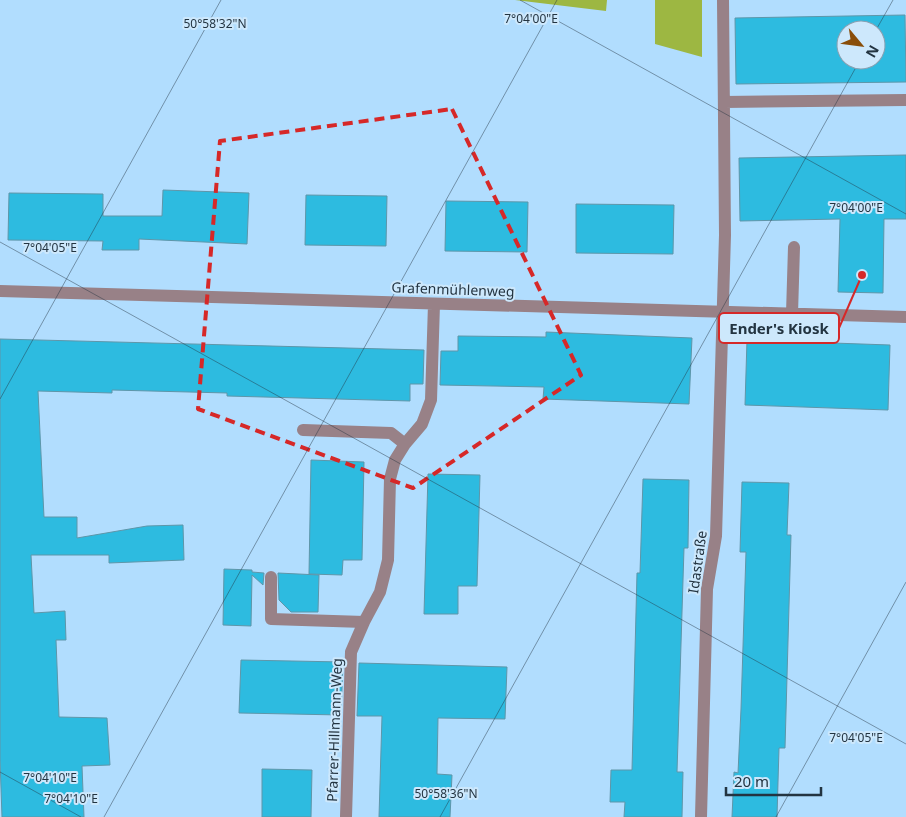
<svg xmlns="http://www.w3.org/2000/svg" width="906" height="817" font-family="'Noto Sans',sans-serif">
	<style>
		.green { fill: #9db742 }
		.building { fill: #2dbbe0; stroke: #5e96a9; fill-rule: evenodd }
		.lines { fill: none; stroke-linecap: round; stroke-linejoin: round }
		.minor { stroke: #988187; stroke-width: 12 }
		.marked { fill: none; stroke: #d62828; stroke-width: 4; stroke-dasharray: 10 6; stroke-linejoin: round }
		.ticks { fill: none; stroke: #233441; stroke-width: 1; stroke-opacity: 0.45 }
		.labels { text-anchor: middle; dominant-baseline: central; stroke-width: 4; stroke-linejoin: round; paint-order: stroke }
		.street-label { font-size: 14px; fill: #233441; stroke: #cde8fc }
		.ticks-label { font-size: 12px; text-anchor: middle; fill: #233441; stroke: #cde8fc; stroke-width: 4; stroke-linejoin: round; paint-order: stroke }
		.leader { fill: none; stroke: #d62828; stroke-width: 2 }
		.callout-dot { fill: #d62828; stroke: #cde8fc; stroke-width: 2 }
		.callout { fill: #cde8fc; stroke: #d62828; stroke-width: 2 }
		.callout-label { font-size: 15px; text-anchor: middle; font-weight: bold; fill: #233441 }
	</style>
	<rect width="100%" height="100%" fill="#b1ddfe"/>
	<path class="green" d="M515,0H607L606,11Z
		M655,0H702V57L655,44Z"/>
	<path class="building" d="M905,15L906,82L736,84L735,18ZM846,30H876V60H846Z
		M906,155V219H884L883,293L838,292L840,219L740,221L739,158Z
		M163,190L249,193L247,244L139,239V250H102L103,241L8,240L9,193L103,194V216H162Z
		M306,195L387,196L386,246L305,245Z
		M446,201L528,202L527,252L445,251Z
		M576,204L674,205L673,254L576,253Z
		M546,332L692,338L689,404L543,399L544,387L440,385L441,351H458V336L546,337Z
		M0,339L424,350L423,384H410V401L227,396V393L189,392L112,390V393L38,391L44,517H77V538L147,526L183,525L184,560L109,563V555H31L34,613L65,611L66,640H56L59,717L107,718L110,765L82,766L84,817H2L0,760Z
		M747,340L890,345L888,410L745,405Z
		M311,460L364,462L362,560H343L342,575L309,574Z
		M428,474L480,475L477,586H458V614H424Z
		M643,479L689,480L688,548H684L677,772H683L682,817H624L625,802H610L611,770H632L637,573H640Z
		M742,482L789,483L787,535H791L785,748H779L777,817H732L734,772L738,773L741,709L746,552H740Z
		M224,569L252,570V572L264,573L263,585L252,575L251,626L223,625Z
		M278,573L319,575L318,612H291L279,600Z
		M241,660L343,662L341,715L239,713Z
		M359,663L507,667L505,719L438,718L437,774L452,775L450,817H379L382,716H357Z
		M262,769L312,770L311,817H262Z"/>
	<g class="lines">
		<path class="minor" d="M724,102L906,100
			M0,291L906,317
			M792,314L794,247
			M303,430L391,433L405,444
			M271,577V619L364,622
			M346,817L351,652L364,622L380,592L388,560L390,479L395,460L405,444L422,424L431,400L434,304
			M701,817L707,589L716,536L725,235L723,0"/>
	</g>
	<path class="marked" d="M452,109L581,375L413,488L198,409L220,141Z"/>
	<path class="ticks" d="M520,0L906,214M876,30L893,0M0,242L906,744M0,399L221,0M0,772L81,817M104,817L557,0M440,817L860,60M776,817L906,582"/>
	<g class="labels">
		<g class="street-label">
			<text transform="translate(453 289) rotate(2)">Grafenmühlenweg</text>
			<text transform="translate(697 562) rotate(-82)">Idastraße</text>
			<text transform="translate(334 730) rotate(-88)">Pfarrer-Hillmann-Weg</text>
		</g>
	</g>
	<g class="ticks-label">
		<text x="531" y="23">7°04'00"E</text>
		<text x="215" y="28">50°58'32"N</text>
		<text x="856" y="212">7°04'00"E</text>
		<text x="50" y="252">7°04'05"E</text>
		<text x="856" y="742">7°04'05"E</text>
		<text x="50" y="782">7°04'10"E</text>
		<text x="446" y="798">50°58'36"N</text>
		<text x="71" y="803">7°04'10"E</text>
	</g>
	<path class="leader" d="M862 275L839 328"/>
	<circle class="callout-dot" cx="862" cy="275" r="5"/>
	<rect class="callout" x="719" y="313" width="120" height="30" rx="5"/>
	<g class="callout-label">
		<text x="779" y="334">Ender's Kiosk</text>
	</g>
	<g transform="translate(861 45) rotate(119)"><circle r="24" fill="#cde8fc" stroke="#89a0b1"/>
	<path d="M0-4L9 19L0 12L-9 19Z" fill="#894e0a"/>
	<text y="-8" font-size="14" font-weight="bold" text-anchor="middle" fill="#233441">N</text>
	</g>
	<path d="M726 787v8h95v-8" fill="none" stroke="#233441" stroke-width="2.5"/>
	<text x="734" y="787" font-size="15" fill="#233441" stroke="#cde8fc" stroke-width="4" paint-order="stroke">20 m</text>
</svg>
